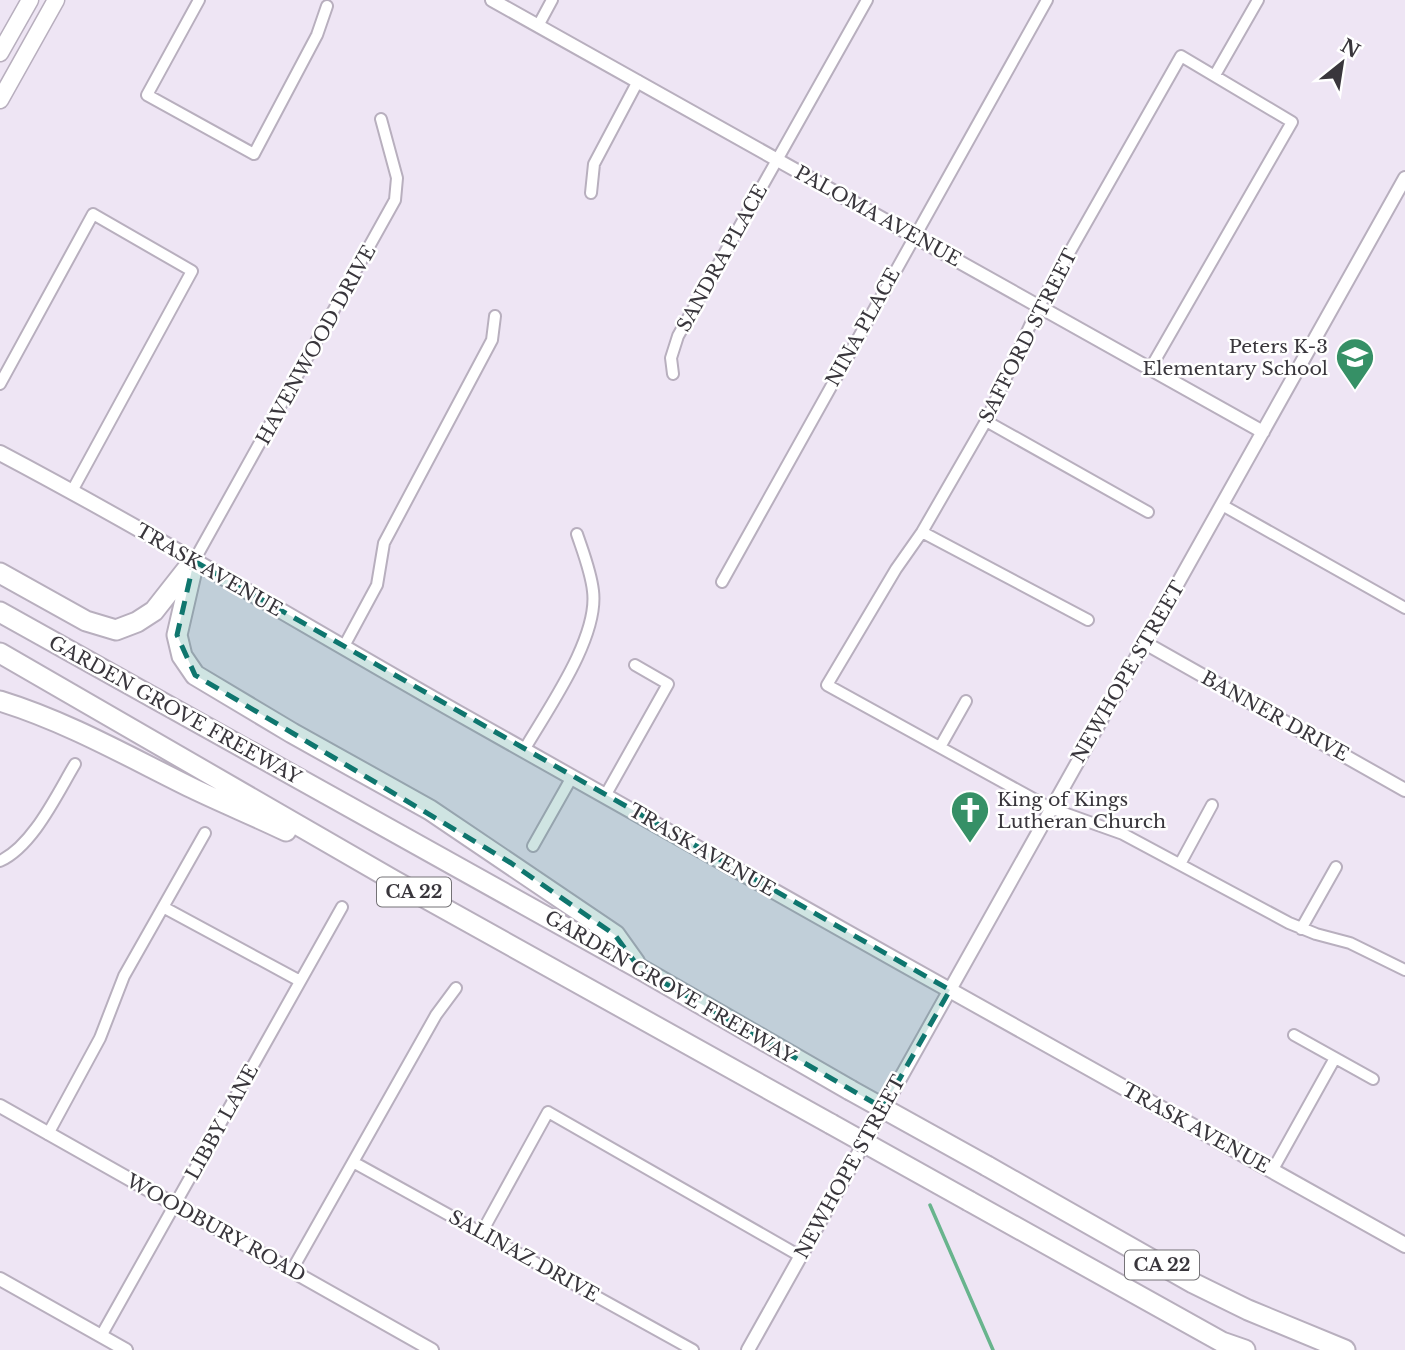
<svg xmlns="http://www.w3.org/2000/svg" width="1405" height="1350" font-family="'Libre Baskerville',serif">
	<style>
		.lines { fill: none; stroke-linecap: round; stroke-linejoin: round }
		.stream { stroke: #68b48d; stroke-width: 3.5 }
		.minor-casing { stroke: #b8afbe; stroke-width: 14 }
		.tertiary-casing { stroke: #b8afbe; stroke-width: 16 }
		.secondary-casing { stroke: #b8afbe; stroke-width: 18 }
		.primary-casing { stroke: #b8afbe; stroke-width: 19 }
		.motorway-casing { stroke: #b8afbe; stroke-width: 23 }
		.minor { stroke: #fff; stroke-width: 10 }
		.tertiary { stroke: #fff; stroke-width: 12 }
		.secondary { stroke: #fff; stroke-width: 14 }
		.primary { stroke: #fff; stroke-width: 16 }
		.motorway { stroke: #fff; stroke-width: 19 }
		.motorway-bridge-casing { stroke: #b8afbe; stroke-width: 23; stroke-linecap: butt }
		.motorway-bridge { stroke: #fff; stroke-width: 19 }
		.marked { fill: #0f766e; fill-opacity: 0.2; stroke: #0f766e; stroke-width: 5; stroke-dasharray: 14 9; stroke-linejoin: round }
		.labels { text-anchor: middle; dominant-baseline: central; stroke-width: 5; stroke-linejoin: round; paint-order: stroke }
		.shield { fill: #fff; stroke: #747276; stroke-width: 2 }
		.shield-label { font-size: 18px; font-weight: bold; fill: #39363c }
		.street-label { font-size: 19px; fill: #39363c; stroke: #fff }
		.poi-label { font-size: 19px; fill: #39363c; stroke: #fff; text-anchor: end }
	</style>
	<rect width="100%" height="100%" fill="#eee5f4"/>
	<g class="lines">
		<path class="stream" d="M930,1205L993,1350"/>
		<g class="minor-casing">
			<path id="minor" d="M199,0L147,95L254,154L317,35L327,6
				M538,26L552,0
				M1215,75L1258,0
				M591,193L594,164L638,81
				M1150,369L1292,122L1181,56L1039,306L986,421L922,532L896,569L827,685L1050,808L1123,834L1289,923L1316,934L1350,943L1405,970
				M673,374L671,358L678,336L867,0
				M0,384L93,214L192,271L72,491
				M986,421L1148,512
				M1222,505L1405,608
				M922,532L1088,620
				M194,561L395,200L397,178L381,119
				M722,582L1047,0
				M343,648L377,585L384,543L492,340L495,316
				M940,747L966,701
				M524,750C547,710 599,638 593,591C591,572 583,552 577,534
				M605,796L668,684L635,665
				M533,846L572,777
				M0,861C33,846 57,794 75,764
				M1180,864L1212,805
				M163,907L300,981
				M1301,929L1336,867
				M1294,1035L1373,1079
				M48,1134L100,1038L124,976L205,833
				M355,1163L693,1350
				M1272,1171L1335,1058
				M482,1232L548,1112L800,1256
				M292,1270L436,1015L456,988
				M101,1336L342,907"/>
		</g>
		<g class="tertiary-casing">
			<path id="tertiary" d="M492,0L1263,432
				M1145,643L1405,790
				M0,1106L432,1350
				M0,1279L126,1350
				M748,1350L1405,178"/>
		</g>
		<g class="secondary-casing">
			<path id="secondary" d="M0,453C155,535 305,626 458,713C773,891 1089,1069 1405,1245"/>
		</g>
		<g class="primary-casing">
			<path id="primary" d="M0,53L30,0
				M0,100L56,0"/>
		</g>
		<g class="motorway-casing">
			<path id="motorway" d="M194,561L177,635L182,656L195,675L292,733L430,810L615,935L635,963
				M0,573L86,621L116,630L137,622L154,611L191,564
				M0,612L640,969L850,1090
				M0,653L393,880L831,1124
				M0,701C68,722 129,757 192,788C223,803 255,816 286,831
				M987,1166L1193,1283L1248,1310L1345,1350
				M969,1201L1222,1342L1245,1350"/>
		</g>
		<use href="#minor" class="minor"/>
		<use href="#tertiary" class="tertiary"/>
		<use href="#secondary" class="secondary"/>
		<use href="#primary" class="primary"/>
		<use href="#motorway" class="motorway"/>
		<g class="motorway-bridge-casing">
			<path id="motorway-bridge" d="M850,1090L987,1166
				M831,1124L969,1201"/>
		</g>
		<use href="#motorway-bridge" class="motorway-bridge"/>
	</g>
	<path class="marked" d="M194,561L950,990L883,1108L640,969L615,935L511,863L195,675L177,635Z"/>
	<defs>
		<g id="school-pin" transform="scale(2.0125)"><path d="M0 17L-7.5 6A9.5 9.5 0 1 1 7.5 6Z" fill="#369066" stroke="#fff"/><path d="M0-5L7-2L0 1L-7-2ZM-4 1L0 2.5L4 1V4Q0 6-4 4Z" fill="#fff"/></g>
		<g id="church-pin" transform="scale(2.0125)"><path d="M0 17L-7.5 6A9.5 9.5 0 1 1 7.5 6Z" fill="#369066" stroke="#fff"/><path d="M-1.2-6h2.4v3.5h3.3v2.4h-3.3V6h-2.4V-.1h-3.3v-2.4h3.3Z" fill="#fff"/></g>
	</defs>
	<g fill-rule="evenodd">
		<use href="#school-pin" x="1355" y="357"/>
		<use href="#church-pin" x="970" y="810"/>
	</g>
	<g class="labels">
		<g class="shield">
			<rect x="377" y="877.5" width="74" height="29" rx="5"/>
			<rect x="1125" y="1250.5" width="74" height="29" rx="5"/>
		</g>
		<g class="shield-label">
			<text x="414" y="892">CA 22</text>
			<text x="1162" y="1265">CA 22</text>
		</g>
		<g class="street-label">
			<text transform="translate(878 216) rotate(29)">PALOMA AVENUE</text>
			<text transform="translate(722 258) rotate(-61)">SANDRA PLACE</text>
			<text transform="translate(863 327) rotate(-61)">NINA PLACE</text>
			<text transform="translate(1028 336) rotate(-63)">SAFFORD STREET</text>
			<text transform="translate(316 345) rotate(-61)">HAVENWOOD DRIVE</text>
			<text transform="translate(209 570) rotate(30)">TRASK AVENUE</text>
			<text transform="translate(1128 672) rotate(-60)">NEWHOPE STREET</text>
			<text transform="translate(175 710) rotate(29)">GARDEN GROVE FREEWAY</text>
			<text transform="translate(1275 716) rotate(29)">BANNER DRIVE</text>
			<text transform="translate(702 850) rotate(30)">TRASK AVENUE</text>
			<text transform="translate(670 987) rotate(30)">GARDEN GROVE FREEWAY</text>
			<text transform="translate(222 1122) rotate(-61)">LIBBY LANE</text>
			<text transform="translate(1196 1128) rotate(29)">TRASK AVENUE</text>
			<text transform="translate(850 1167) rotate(-61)">NEWHOPE STREET</text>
			<text transform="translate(216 1228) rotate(29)">WOODBURY ROAD</text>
			<text transform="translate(524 1256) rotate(29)">SALINAZ DRIVE</text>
		</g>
		<g class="poi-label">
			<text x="1328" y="346">Peters K-3<tspan x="1328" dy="22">Elementary School</tspan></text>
			<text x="997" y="799" text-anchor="start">King of Kings<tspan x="997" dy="22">Lutheran Church</tspan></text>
		</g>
	</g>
	<g transform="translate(1342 63) rotate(30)" stroke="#ffffff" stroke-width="5" paint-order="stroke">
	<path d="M0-5L12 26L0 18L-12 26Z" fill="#39363c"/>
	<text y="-10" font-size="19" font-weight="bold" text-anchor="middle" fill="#39363c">N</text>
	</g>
</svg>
